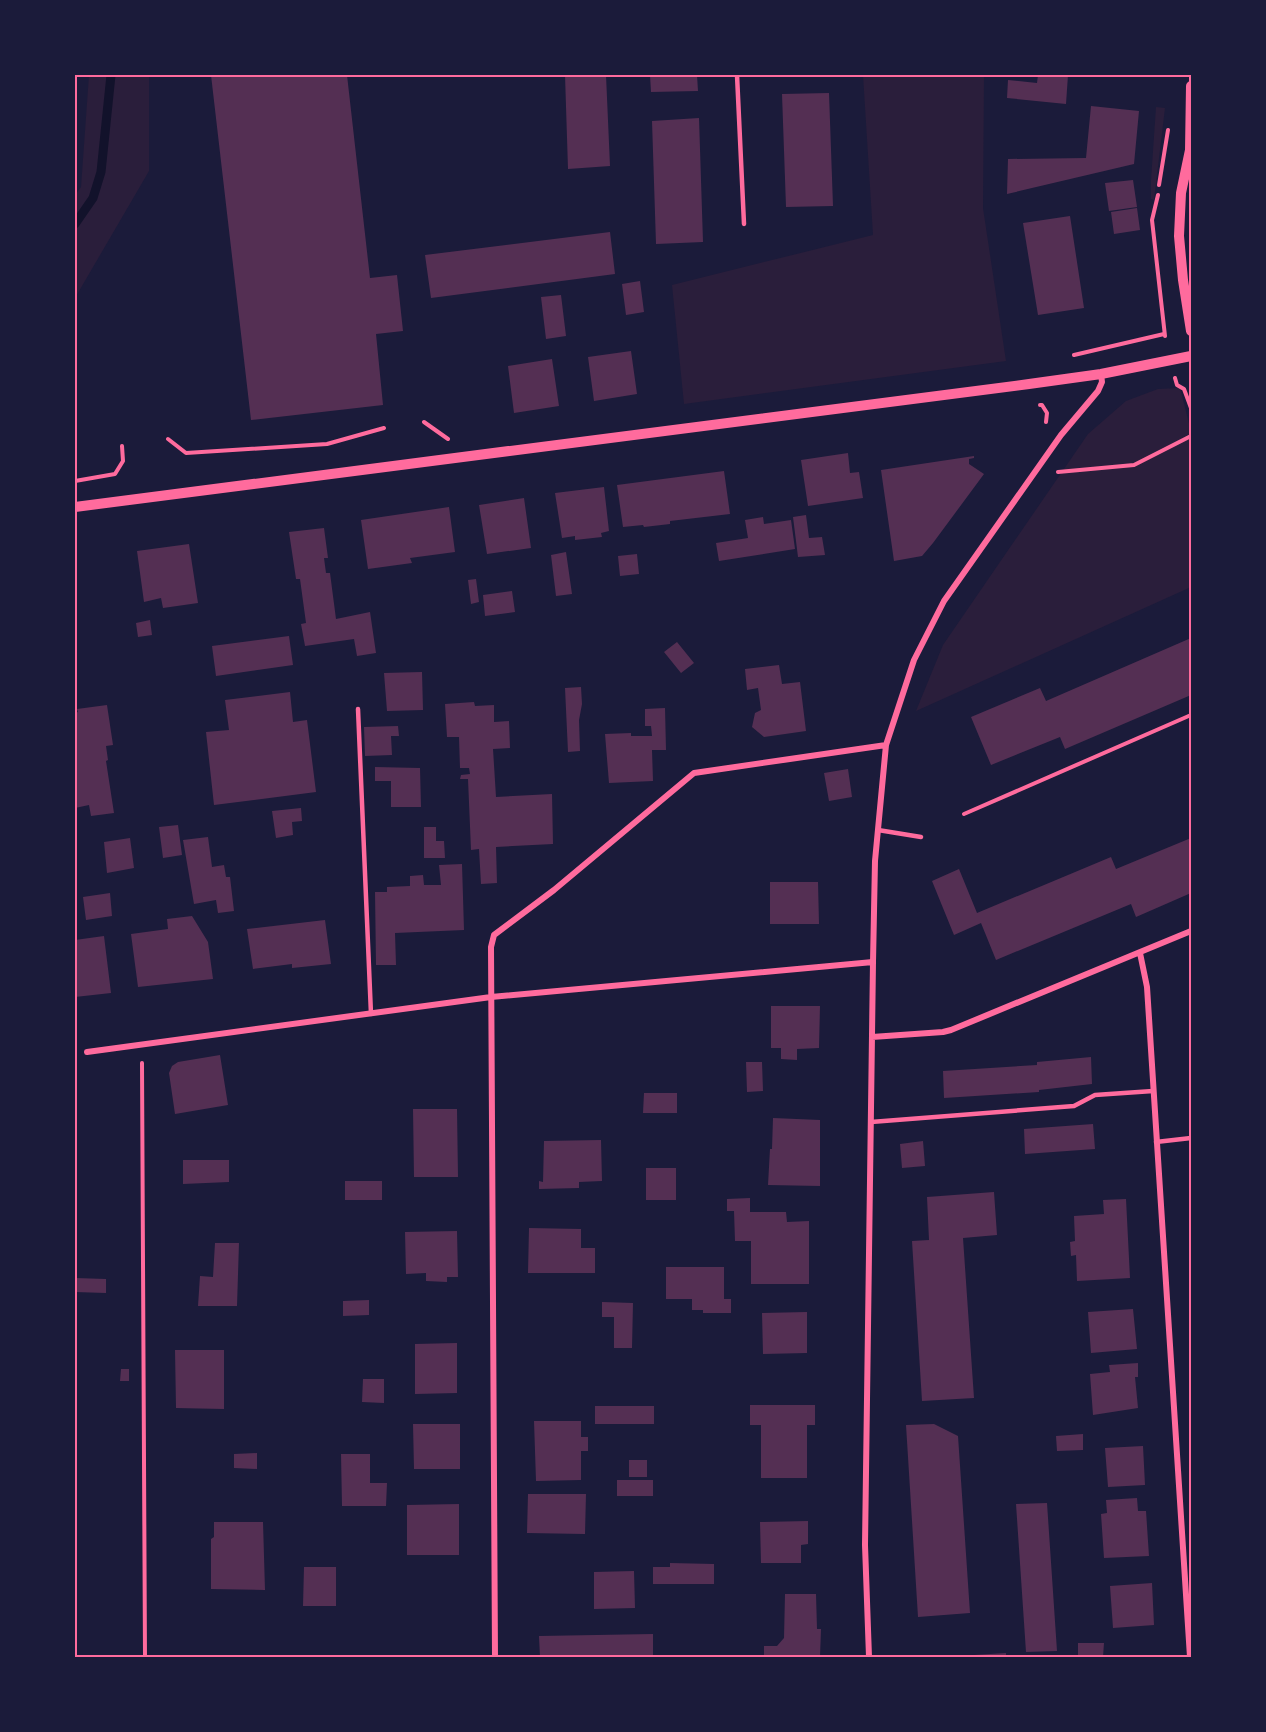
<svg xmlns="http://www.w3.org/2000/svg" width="1266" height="1732" font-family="Rubik,sans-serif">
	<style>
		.green { fill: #2a1e3b }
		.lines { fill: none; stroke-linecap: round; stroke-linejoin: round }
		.stream { stroke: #12122b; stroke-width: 9 }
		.building { fill: #542f53 }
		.path { stroke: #ff6b9d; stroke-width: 4 }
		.service { stroke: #ff6b9d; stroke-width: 4.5 }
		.minor { stroke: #ff6b9d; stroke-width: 6 }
		.tertiary { stroke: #ff6b9d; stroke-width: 10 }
		.neatline { fill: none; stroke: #ff6b9d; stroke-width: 2 }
	</style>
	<rect width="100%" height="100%" fill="#1b1b3a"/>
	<path class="green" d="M89,75H149V171L75,298V195L81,187Z
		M863,75H984L983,208L1006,361L684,404L672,285L873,235Z
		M1156,107L1165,108L1154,200L1151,199V180Z
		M1180,388L1191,431V587L916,711L943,645L1088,434L1126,401L1158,389Z"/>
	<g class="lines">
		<path class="stream" d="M75,224L93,198L101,172L111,75"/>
	</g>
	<path class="building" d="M211,75H347L370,278L397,275L403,331L376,334L383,405L251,420Z
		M565,75H606L610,166L568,169Z
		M650,75H697L698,91L651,92Z
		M1038,75H1068L1066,104L1007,98L1008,80L1037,83Z
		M829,93L833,206L786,207L782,94Z
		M1091,106L1139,111L1134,164L1007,194L1008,159L1086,158Z
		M699,118L703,242L656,244L652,121Z
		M1133,180L1137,207L1109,211L1105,183Z
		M1137,208L1140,230L1114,234L1111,212Z
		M1070,216L1084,308L1038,315L1023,223Z
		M610,232L615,274L431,298L425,255Z
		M640,281L644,312L626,315L622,284Z
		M561,295L566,336L546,339L541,297Z
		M631,351L637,394L594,401L588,357Z
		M552,359L559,406L514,413L508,366Z
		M848,453L850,473L859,472L863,498L808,506L801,460Z
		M974,456V458L969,459V464L984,474L933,543L922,556L894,561L881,470Z
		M724,471L730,514L670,521V524L644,527L643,525L623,527L617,485Z
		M604,487L609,531L601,533L602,537L575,540V536L562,538L555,493Z
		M524,498L531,548L487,554L479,505Z
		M449,507L455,552L410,558L412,563L368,569L361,520Z
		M806,515L809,538L822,537L825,555L798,557L793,517Z
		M763,517L764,524L791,520L795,549L719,561L716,543L748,538L745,520Z
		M324,528L328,558H324L326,573H330L336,619L370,612L376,653L357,656L354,639L305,646L301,624L306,623L300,579H296L289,532Z
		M189,544L198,603L163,608L161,598L144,602L137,551Z
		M566,552L572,594L556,596L551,555Z
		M637,554L639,574L620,576L618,556Z
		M476,579L479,602L471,604L468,580Z
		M512,591L515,612L485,616L483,595Z
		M150,620L152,635L138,637L136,623Z
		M289,636L293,665L216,676L212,646Z
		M1191,638V695L1065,749L1060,737L991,765L971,717L1040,688L1046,701Z
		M677,642L694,663L681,673L664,652Z
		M779,665L782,684L800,682L806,731L764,737L752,727L755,713L761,710L758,688L747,690L745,669Z
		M422,672L423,710L387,711L384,673Z
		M581,687L582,704L579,720L580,751L568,752L565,688Z
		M290,692L293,722L307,720L316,792L214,805L206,732L229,730L225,700Z
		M474,702L475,706L494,705V722L509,721L510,748L493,749L496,797L552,794L553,844L496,847L497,883L481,884L479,849L471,850L468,779H460L461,775L470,774L469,768H460L459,737H447L445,704Z
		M107,705L113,745L106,746L108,760L106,761L114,813L91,816L89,805L75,808V713L78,712L77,709Z
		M665,708L666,750H652L653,781L609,783L605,734L631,733V736H652L651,726H645V709Z
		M398,726L399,736H391L392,755L365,756L364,727Z
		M375,767L420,768L421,807H391V781H375Z
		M848,769L852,797L829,801L824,773Z
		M301,808L302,821L292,822L293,835L276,838L272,811Z
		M178,825L182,855L163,858L159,827Z
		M424,827H436V841H444L445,858H424Z
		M208,837L212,867L224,865L226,877H230L234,911L218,913L216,900L194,904L183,840Z
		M130,838L134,868L107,873L104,842Z
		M1191,838V893L1136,917L1131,904L996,960L981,923L954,935L932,881L959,869L977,913L1111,857L1116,869Z
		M462,864L464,930L395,933L396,965H376L375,892H387V887L410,886V876L423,875L424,885H441L439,865Z
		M770,882H818L819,924H770Z
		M110,893L112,916L86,920L83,897Z
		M192,916L208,942L213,979L138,987L131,934L168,929L167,919Z
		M325,920L331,964L292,968V964L253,969L247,929Z
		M104,936L111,993L75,997V940Z
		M771,1006H820L819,1048L797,1049V1060L781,1059V1048H771Z
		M220,1055L228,1105L175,1114L169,1073L172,1066L178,1062Z
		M1091,1057L1092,1084L1039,1090V1092L944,1098L943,1071L1037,1065V1062Z
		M746,1062H762L763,1091L747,1092Z
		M644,1093H677V1113H643Z
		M413,1109H457L458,1177H414Z
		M773,1118L820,1120V1186L768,1185L770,1149H772Z
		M1093,1124L1095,1149L1025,1154L1024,1129Z
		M601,1140L602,1181L579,1182V1188L539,1189V1181L543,1182L544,1141Z
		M923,1141L925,1166L902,1168L900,1144Z
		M183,1160H229V1182L183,1184Z
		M646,1168H676V1200H646Z
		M345,1181H382V1200H345Z
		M994,1192L997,1235L963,1238L974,1398L922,1401L912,1241L929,1240L927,1197Z
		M750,1198V1212H786L787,1222L809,1221V1284H751V1241H735L734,1211H727V1199Z
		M1126,1199L1130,1278L1077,1281L1076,1255L1071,1256L1070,1242L1075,1241L1074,1216L1104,1214L1103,1200Z
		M529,1228L581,1229V1248H595V1273H528Z
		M457,1231L458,1277H447V1282L426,1281V1273L406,1274L405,1232Z
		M215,1243H239L237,1306H198L200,1276L213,1277Z
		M666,1267H724V1299H731V1313H703V1310H692V1299H666Z
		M75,1278L106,1279V1293L75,1292Z
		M369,1300V1315L343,1316V1301Z
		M602,1302L633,1303L632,1348H614V1317H602Z
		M1133,1309L1137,1349L1091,1353L1088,1312Z
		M807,1312V1353L763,1354L762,1313Z
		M457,1343V1393L415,1394V1344Z
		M175,1350H224V1409L176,1408Z
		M1138,1363V1377H1135L1138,1408L1093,1415L1090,1374L1110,1372L1109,1365Z
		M121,1369H129V1381H120Z
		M363,1379H384V1403L362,1402Z
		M750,1405H815V1425H807V1478H761V1425H750Z
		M595,1406H654V1424H595Z
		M534,1421H581V1437H588V1451H581V1480L536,1481Z
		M413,1424H460V1469H414Z
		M934,1424L958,1436L970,1613L918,1617L906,1425Z
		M1083,1434V1450L1057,1451L1056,1436Z
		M1143,1446L1145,1485L1108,1487L1105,1448Z
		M257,1453V1469L234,1468V1454Z
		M341,1454H370V1483H387L386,1506H342Z
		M629,1460H647V1477H629Z
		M617,1480H653V1496H617Z
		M528,1494H586L585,1534L527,1533Z
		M1137,1498L1138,1511H1146L1149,1556L1104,1558L1101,1514L1107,1513L1106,1500Z
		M1047,1503L1057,1651L1026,1652L1016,1504Z
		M459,1504V1555H407V1505Z
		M808,1521V1544L801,1545V1563H761L760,1522Z
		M214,1522H263L265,1590L211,1589V1539L214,1537Z
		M670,1563L714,1564V1584H653V1567H670Z
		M304,1567H336V1606H303Z
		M634,1571L635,1608L594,1609V1572Z
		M1152,1583L1154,1625L1113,1628L1110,1586Z
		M785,1594H816L817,1629H821L820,1657H764V1646H777L784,1638Z
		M653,1634V1657H540L539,1636Z
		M1078,1643H1104L1103,1657H1078Z
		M1006,1653V1657H974V1655Z"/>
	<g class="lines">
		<path class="path" d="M1159,185L1168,130
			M1158,195L1152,220L1165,336
			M1074,355L1164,334
			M1175,378L1177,385L1184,389L1191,408
			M1040,405H1042L1047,413L1046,422
			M424,422L448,439
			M168,439L186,453L327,444L384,428
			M1058,472L1134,465L1191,436
			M75,481L115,474L123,461L122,446
			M964,814L1191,715
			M142,1063L145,1657"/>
		<path class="service" d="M737,75L744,224
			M358,709L371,1014
			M878,830L921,837
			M871,1122L1074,1106L1095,1095L1153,1091
			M1156,1142L1191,1138"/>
		<path class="minor" d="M1140,953L1147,987L1190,1657
			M872,1037L943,1032L951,1030L1191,931
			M87,1052L491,997L873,962
			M495,1657L491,947L494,935L554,890L694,773L886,745
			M869,1657L865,1545L873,962L875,861L886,745L914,660L944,601L1061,435L1098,391L1102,382L1101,374"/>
		<path class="tertiary" d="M1191,86L1190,150L1181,193L1179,236L1183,280L1191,331
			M75,507L1029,384L1101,374L1191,356"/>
	</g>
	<rect width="1266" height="1732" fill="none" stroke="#1b1b3a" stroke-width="153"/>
	<rect x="76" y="76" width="1114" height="1580" class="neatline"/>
</svg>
